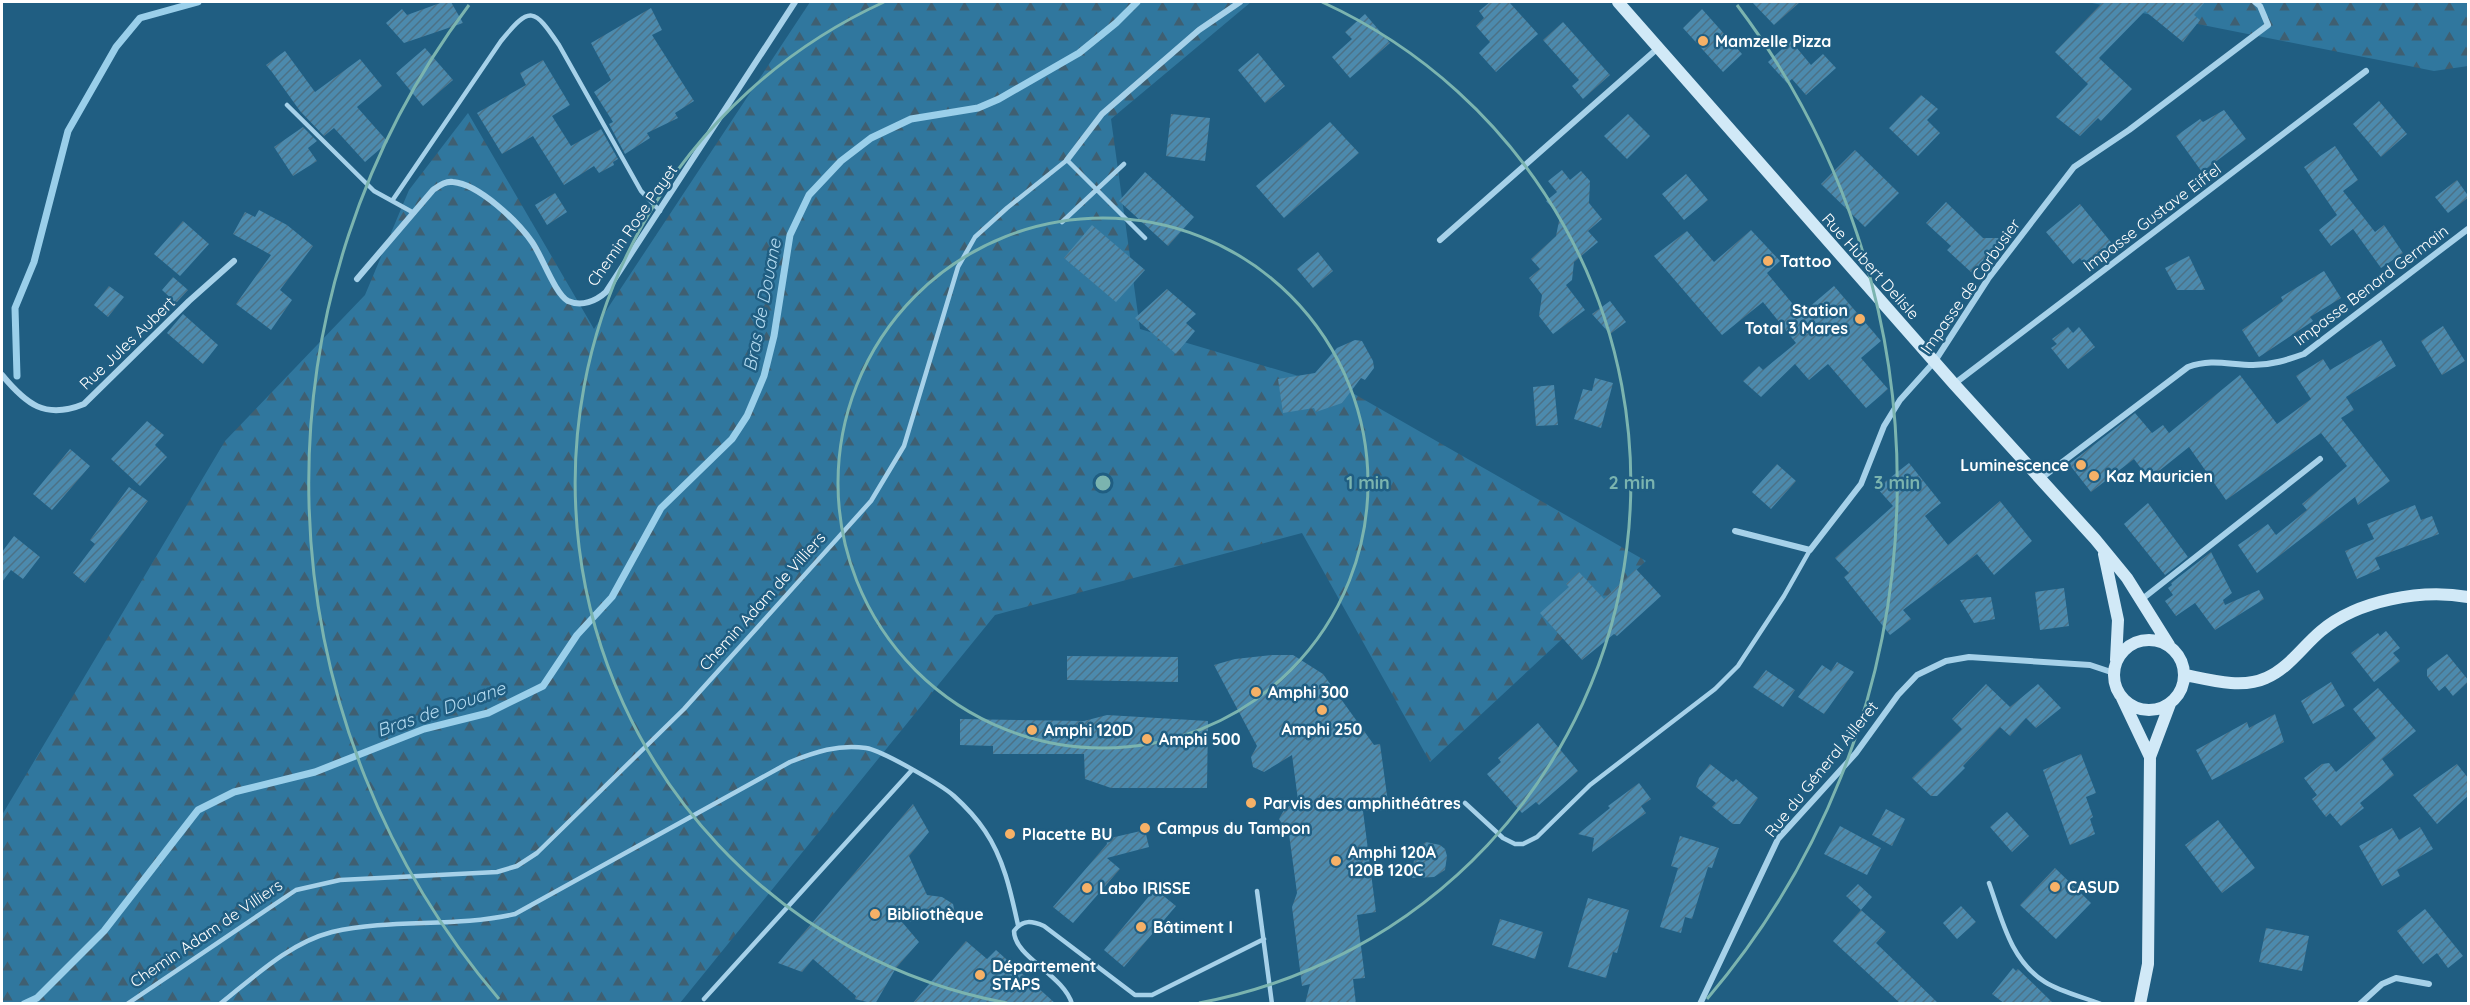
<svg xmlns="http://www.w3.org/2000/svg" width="2470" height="1005" font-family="Quicksand,sans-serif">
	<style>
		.forest { fill: url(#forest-firs) }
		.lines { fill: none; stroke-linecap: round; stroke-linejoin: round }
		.stream { stroke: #9acfea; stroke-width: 7 }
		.building { fill: url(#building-hatch) }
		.lane { stroke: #a6d1e9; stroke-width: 4.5 }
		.street { stroke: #a6d1e9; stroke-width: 6 }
		.secondary { stroke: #d1e9f7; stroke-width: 12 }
		.ring { fill: none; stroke: #7bb4af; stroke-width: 3 }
		.poi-dot { fill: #f6b167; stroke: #205e82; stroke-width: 2 }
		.labels { text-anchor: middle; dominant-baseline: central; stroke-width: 5; stroke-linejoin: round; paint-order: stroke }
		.poi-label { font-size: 16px; font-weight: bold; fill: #fff; stroke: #205e82; text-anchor: start }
		.street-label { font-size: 16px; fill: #fff; stroke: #205e82 }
		.water-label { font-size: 18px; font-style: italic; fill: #b2daf0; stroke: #205e82 }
		.centre { fill: #7bb4af; stroke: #205e82; stroke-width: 3 }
		.ring-label { font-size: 18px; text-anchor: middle; font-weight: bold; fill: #7bb4af; stroke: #205e82; stroke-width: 5; stroke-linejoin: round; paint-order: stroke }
	</style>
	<defs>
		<pattern id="forest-firs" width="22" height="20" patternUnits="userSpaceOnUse" patternTransform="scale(1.5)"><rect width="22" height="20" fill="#30779e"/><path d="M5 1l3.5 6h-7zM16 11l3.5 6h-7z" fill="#3f5f71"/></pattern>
		<pattern id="building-hatch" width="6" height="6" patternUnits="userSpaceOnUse" patternTransform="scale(1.5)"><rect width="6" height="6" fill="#4c8aad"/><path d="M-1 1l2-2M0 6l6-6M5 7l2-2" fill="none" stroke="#4c7186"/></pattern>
	</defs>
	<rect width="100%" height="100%" fill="#205e82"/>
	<path class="forest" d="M810,2H1251L1111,119L1140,329L1349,391L1646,561L1430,762L1302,533L995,615L680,1003L2,1004V815L225,441L365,295L409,190L468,113L594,329Z
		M2087,2H2468V66L2434,71Z"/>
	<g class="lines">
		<path class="stream" d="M17,376L15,308L34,262L68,131L116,47L140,18L198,2
			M24,1004L37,998L104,931L198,810L234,792L315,772L424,729L488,713L543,686L577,635L612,597L661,508L732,439L747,416L764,376L774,336L790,235L809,195L841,161L871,138L911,119L978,108L999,99L1079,53L1116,23L1137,2"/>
	</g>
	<path class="building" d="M443,2H451L463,23L404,43L386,23L402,9L407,15Z
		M1490,2H1509L1538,34L1496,72L1479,53L1490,42L1476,26L1484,18L1479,11Z
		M1752,2H1800L1774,25Z
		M2103,2H2205L2194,15L2200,20L2183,42L2145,11L2099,58L2132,89L2101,121L2098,118L2080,136L2056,117L2088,84L2055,52Z
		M651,8L662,30L652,35L694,101L675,113L678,118L647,133L650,138L625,154L609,124L613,122L594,92L611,80L591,43Z
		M1702,9L1742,54L1723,72L1683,28Z
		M1365,14L1390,43L1350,78L1332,57L1352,39L1345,32Z
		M1563,22L1610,75L1583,99L1572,86L1579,80L1543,40Z
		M1791,41L1811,65L1823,54L1836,68L1806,95L1792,79L1787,83L1768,62Z
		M425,48L453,80L423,106L396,73Z
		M285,51L315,92L360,59L382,86L357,107L388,142L365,162L334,128L324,136L300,111L272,72L266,65Z
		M1258,53L1285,86L1265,103L1238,70Z
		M543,60L570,105L552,116L571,146L601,129L618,159L613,162L614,165L599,173L594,166L564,185L533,136L502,154L477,113L526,85L520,73Z
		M1921,95L1938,109L1927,120L1940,133L1918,156L1889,128Z
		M2379,101L2407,134L2381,157L2353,124Z
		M2224,110L2246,139L2202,172L2176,136L2200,119L2203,122Z
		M1171,114L1210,118L1205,161L1166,156Z
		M1628,114L1650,136L1627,159L1604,136Z
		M1330,122L1359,153L1284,218L1256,186Z
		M303,127L317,141L308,148L317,161L293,176L274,147Z
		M2335,146L2358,180L2343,191L2375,232L2384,225L2403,253L2381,268L2353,229L2331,246L2319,230L2337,215L2304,167Z
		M1855,150L1899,193L1865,227L1821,184Z
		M1562,170L1570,180L1581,171L1590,181L1589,203L1602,219L1588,231L1598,242L1574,262L1572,280L1566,285L1585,310L1553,334L1539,316L1542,295L1529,278L1540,269L1531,259L1556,236L1560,216L1546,201L1557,192L1548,181Z
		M1145,172L1194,217L1168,246L1119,201Z
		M1686,174L1708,200L1684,220L1662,194Z
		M2457,180L2469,197L2448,213L2435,197Z
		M555,193L567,212L547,225L535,205Z
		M1946,202L1983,238H2004L1972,273L1947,250L1951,246L1926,223Z
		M2080,204L2118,251L2089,272L2080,258L2073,264L2046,232Z
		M259,210L287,225L313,246L280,290L292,300L271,330L236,304L271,255L233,234L245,212L255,217Z
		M183,221L209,244L180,276L154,254Z
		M1092,225L1145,270L1116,302L1064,258Z
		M1751,230L1780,261L1767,273L1801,314L1834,286L1881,341L1861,358L1888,389L1866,408L1828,364L1809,380L1795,364L1761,397L1743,381L1759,366L1763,370L1796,343L1763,302L1722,335L1654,256L1687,231L1714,262Z
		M1318,252L1333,271L1313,288L1297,269Z
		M2189,256L2205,290H2177L2165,268Z
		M2324,271L2341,298L2310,317L2313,321L2259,357L2242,330L2283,301L2281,297Z
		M173,277L188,290L176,303L162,290Z
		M109,286L124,297L108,317L94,305Z
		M1167,289L1196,314L1186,323L1195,331L1176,354L1135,318Z
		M1610,301L1626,322L1610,334L1592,314Z
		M183,314L218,345L203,364L167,333Z
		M2443,326L2465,361L2442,375L2421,341Z
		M2068,327L2073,333L2079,327L2095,347L2068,369L2051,348L2057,344L2052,339Z
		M1355,340L1362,341L1373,361L1374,368L1365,380L1361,378L1342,403L1316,412L1314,408L1283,413L1278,379L1315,373L1337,348Z
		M2381,340L2396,366L2346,397L2354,410L2341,418L2390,481L2358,505L2355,497L2257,573L2238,545L2268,524L2276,535L2307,510L2302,504L2347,466L2321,433L2226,500L2189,447L2149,479L2134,459L2091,492L2069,464L2135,413L2152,433L2163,425L2169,433L2240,375L2277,424L2311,399L2296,376L2323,359L2330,370Z
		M1595,378L1613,383L1601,428L1574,419L1583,389L1592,391Z
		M1554,385L1558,425L1536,426L1533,387Z
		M147,421L164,435L155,445L167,457L140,486L111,459Z
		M70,449L90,466L52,510L33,494Z
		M1909,463L1941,503L1925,516L1948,545L2000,501L2032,541L1994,575L1977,554L1903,610L1911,619L1890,635L1844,577L1849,573L1835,558L1893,506L1877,488Z
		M1777,464L1796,481L1771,509L1752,492Z
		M129,487L148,501L85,583L73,573L95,544L90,540Z
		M2148,503L2188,557L2165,575L2124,524Z
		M2415,505L2421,520L2432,516L2439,534L2375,558L2380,569L2357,579L2345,551L2374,539L2367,524Z
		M14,536L40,557L23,579L11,570L2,582V552Z
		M2211,552L2232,593L2223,600L2225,605L2259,590L2264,599L2215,630L2195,603L2176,616L2165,601L2173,595L2168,588L2172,585L2171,583Z
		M1636,569L1661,596L1617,636L1614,634L1582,660L1540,613L1569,587L1566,584L1579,572L1604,599Z
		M2064,588L2069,626L2040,630L2035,592Z
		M1991,597L1995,619L1974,623L1960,600Z
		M2386,631L2400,648L2393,653L2400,661L2374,682L2351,653L2378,633L2380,636Z
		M2447,654L2469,681L2453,696L2445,686L2439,691L2427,676V669Z
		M1272,655H1293L1323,674L1374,745L1380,744L1389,810L1363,811L1376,912L1357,915L1365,978L1353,979L1356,1004H1305L1310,984L1302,986L1292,907L1297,893L1289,834L1279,819L1284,810L1298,800L1292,755L1264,772L1253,767L1251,757L1257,746L1214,665L1235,659Z
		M1067,656L1178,657V682L1067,680Z
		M1837,662L1854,672L1824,714L1798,697L1822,665L1831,671Z
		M1766,670L1795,690L1783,707L1753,687Z
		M2331,682L2345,706L2313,724L2301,701Z
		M1986,684L2010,707L2038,684L2061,708L2036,728L2026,718L2010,736L2000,727L1963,766L1965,768L1937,796H1931L1912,778L1962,729L1952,719Z
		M2378,688L2416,731L2382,759L2394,775L2360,803L2364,808L2341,826L2330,813L2326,817L2312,799L2317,795L2304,778L2322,764L2329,763L2336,772L2376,738L2353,709Z
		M2275,714L2284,742L2212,780L2196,750L2247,722L2249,728Z
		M1107,715L1208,721L1207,788H1111L1085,779L1084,754H993V746L960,745V719L1084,721Z
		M1538,723L1578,771L1539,805L1536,802L1522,813L1487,774L1501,762L1498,758Z
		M2081,754L2096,793L2086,797L2093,817L2090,819L2095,834L2070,845L2043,770Z
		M1710,764L1733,782L1736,779L1758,798L1740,824H1733L1712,807L1716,803L1696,787L1699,778Z
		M2457,764L2469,779V795L2437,824L2413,795Z
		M1639,783L1651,799L1641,806L1646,813L1592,852L1594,838L1578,834L1610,808L1608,806Z
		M913,804L929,832L909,856L927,895L942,897L953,904L955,913L951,919L902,922L919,942L896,968L875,1004L855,999L856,996L813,959L802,972L778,963Z
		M1886,809L1905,819L1892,846L1872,835Z
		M2007,812L2029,836L2012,852L1990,827Z
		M2218,820L2255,868L2222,893L2185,845Z
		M1840,826L1881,848L1867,875L1824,854Z
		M2420,827L2433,849L2397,870L2400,876L2382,886L2359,846L2392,828L2399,840Z
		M1145,830L1149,847L1107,858L1120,869L1073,923L1053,907L1107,844L1106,839Z
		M1680,836L1719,848L1712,868L1708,867L1692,919L1685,917L1681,933L1660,927L1678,868L1671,866Z
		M1426,842L1440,845L1445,849L1447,856L1445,870L1434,877L1412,878L1415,850Z
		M2055,868L2091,903L2056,939L2020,905Z
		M1858,884L1872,897L1861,910L1846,896Z
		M1155,889L1176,906L1124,967L1104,950Z
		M1588,898L1629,910L1617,953L1613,952L1606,978L1568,967Z
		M1961,906L1976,922L1957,939L1943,923Z
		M2425,909L2463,956L2448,968L2437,953L2423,964L2397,931Z
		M1861,910L1886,932L1876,943L1939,1004H1901L1833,941Z
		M1500,919L1543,932L1535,959L1492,945Z
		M2266,928L2309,936L2302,971L2259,962Z
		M966,941L987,959L996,950L1056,1004H912Z
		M2013,968L2016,971L2018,969L2054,1004H2005L1992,994Z"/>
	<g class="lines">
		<path class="lane" d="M287,105L374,191L414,213
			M392,201L501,41C530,5 534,8 559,45L641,191L660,211
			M1062,222L1124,164
			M1465,803L1503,838L1515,844H1523L1537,837L1590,785L1715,689L1738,666L1784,596L1810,550
			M1989,883C2002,919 2010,960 2045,982C2061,992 2083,997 2101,1004
			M1257,891L1272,1004
			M704,999L912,770
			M127,1004L296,890L340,880L497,872L517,866L537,853L684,709L871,501L904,446L958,267L975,237L1007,208L1067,160L1145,238
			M220,1004C254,977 289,943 332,932C392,918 455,928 515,914L790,762C815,752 838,744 866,748C881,750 942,785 954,796C965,806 977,819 985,831C1004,859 1011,893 1018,925
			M1072,1004C1064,975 1014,957 1014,931C1023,919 1032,921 1044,926L1135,995H1152L1264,939"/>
		<path class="street" d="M1067,160L1102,114L1199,30L1240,2
			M1440,240L1658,48
			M357,279L433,190C439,186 445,181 453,182C479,184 518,222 532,242C542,256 555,294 568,301C582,307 596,301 606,292L795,2
			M2,375C26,404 45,420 84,404L189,301L234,261
			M1954,384L2366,71
			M2040,479L2188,367C2212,358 2230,365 2253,365C2272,365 2287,360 2304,354L2468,229
			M1735,531L1810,550L1861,484L1884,426L1900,400L1935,361L1988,279L2074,167L2129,130L2268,25L2260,6L2255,2
			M2141,600L2320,459
			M1700,1004L1778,839L1856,753L1898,695L1917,675L1946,661L1969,657L2090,665L2114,673
			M2360,1004L2382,984L2396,978L2429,984"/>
		<path class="secondary" d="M1618,2L1954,384L2095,539L2127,578L2169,645
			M2104,554L2118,620L2116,660
			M2114 675a35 35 0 1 1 70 0a35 35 0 1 1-70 0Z
			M2185,675C2210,680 2242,689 2266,678C2288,669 2303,646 2321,631C2358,600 2421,589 2468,597
			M2122,698L2150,757
			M2140,1004L2148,964L2150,757L2170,704"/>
	</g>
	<g class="ring">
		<circle cx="1103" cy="483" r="265"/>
		<path d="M1007 1003A529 529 0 0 1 884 2M1322 2A529 529 0 0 1 1199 1003"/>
		<path d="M499 999A794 794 0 0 1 469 5M1737 5A794 794 0 0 1 1707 999"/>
	</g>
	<g class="poi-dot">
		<circle cx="1703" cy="41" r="6"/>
		<circle cx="1768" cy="261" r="6"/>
		<circle cx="1860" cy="319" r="6"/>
		<circle cx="2081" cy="465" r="6"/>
		<circle cx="2094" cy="476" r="6"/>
		<circle cx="1256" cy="692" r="6"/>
		<circle cx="1322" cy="710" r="6"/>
		<circle cx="1032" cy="730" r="6"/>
		<circle cx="1147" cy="739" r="6"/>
		<circle cx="1251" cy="803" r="6"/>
		<circle cx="1145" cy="828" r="6"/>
		<circle cx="1010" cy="834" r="6"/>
		<circle cx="1336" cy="861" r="6"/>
		<circle cx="2055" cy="887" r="6"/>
		<circle cx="1087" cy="888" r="6"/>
		<circle cx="875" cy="914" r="6"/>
		<circle cx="1141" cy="927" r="6"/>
		<circle cx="980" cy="975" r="6"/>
	</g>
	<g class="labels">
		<g class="poi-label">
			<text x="1715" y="41">Mamzelle Pizza</text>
			<text x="1780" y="261">Tattoo</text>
			<text x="1848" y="310" text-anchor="end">Station<tspan x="1848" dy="18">Total 3 Mares</tspan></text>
			<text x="2069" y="465" text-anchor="end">Luminescence</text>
			<text x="2106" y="476">Kaz Mauricien</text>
			<text x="1268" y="692">Amphi 300</text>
			<text x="1322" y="729" text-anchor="middle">Amphi 250</text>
			<text x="1044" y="730">Amphi 120D</text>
			<text x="1159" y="739">Amphi 500</text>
			<text x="1263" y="803">Parvis des amphithéâtres</text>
			<text x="1157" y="828">Campus du Tampon</text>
			<text x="1022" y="834">Placette BU</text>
			<text x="1348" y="852">Amphi 120A<tspan x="1348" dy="18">120B 120C</tspan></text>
			<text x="2067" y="887">CASUD</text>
			<text x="1099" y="888">Labo IRISSE</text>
			<text x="887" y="914">Bibliothèque</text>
			<text x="1153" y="927">Bâtiment I</text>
			<text x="992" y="966">Département<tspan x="992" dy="18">STAPS</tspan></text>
		</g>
		<g class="street-label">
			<text transform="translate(2152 217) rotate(-37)">Impasse Gustave Eiffel</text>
			<text transform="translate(632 225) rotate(-55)">Chemin Rose Payet</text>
			<text transform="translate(1871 266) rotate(48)">Rue Hubert Delisle</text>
			<text transform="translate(2371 285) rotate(-37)">Impasse Benard Germain</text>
			<text transform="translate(1970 286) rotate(-55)">Impasse de Corbusier</text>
			<text transform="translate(127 343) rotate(-44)">Rue Jules Aubert</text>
			<text transform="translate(762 601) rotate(-48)">Chemin Adam de Villiers</text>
			<text transform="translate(1821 769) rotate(-51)">Rue du Géneral Ailleret</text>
			<text transform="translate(206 933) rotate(-34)">Chemin Adam de Villiers</text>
		</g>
		<g class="water-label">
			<text transform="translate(762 305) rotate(-79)">Bras de Douane</text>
			<text transform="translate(441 709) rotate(-19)">Bras de Douane</text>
		</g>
	</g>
	<circle cx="1103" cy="483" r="9" class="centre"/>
	<g class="ring-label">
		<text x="1368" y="489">1 min</text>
		<text x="1632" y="489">2 min</text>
		<text x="1897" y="489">3 min</text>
	</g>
	<rect width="2470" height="1005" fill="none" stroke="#ffffff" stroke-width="6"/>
</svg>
